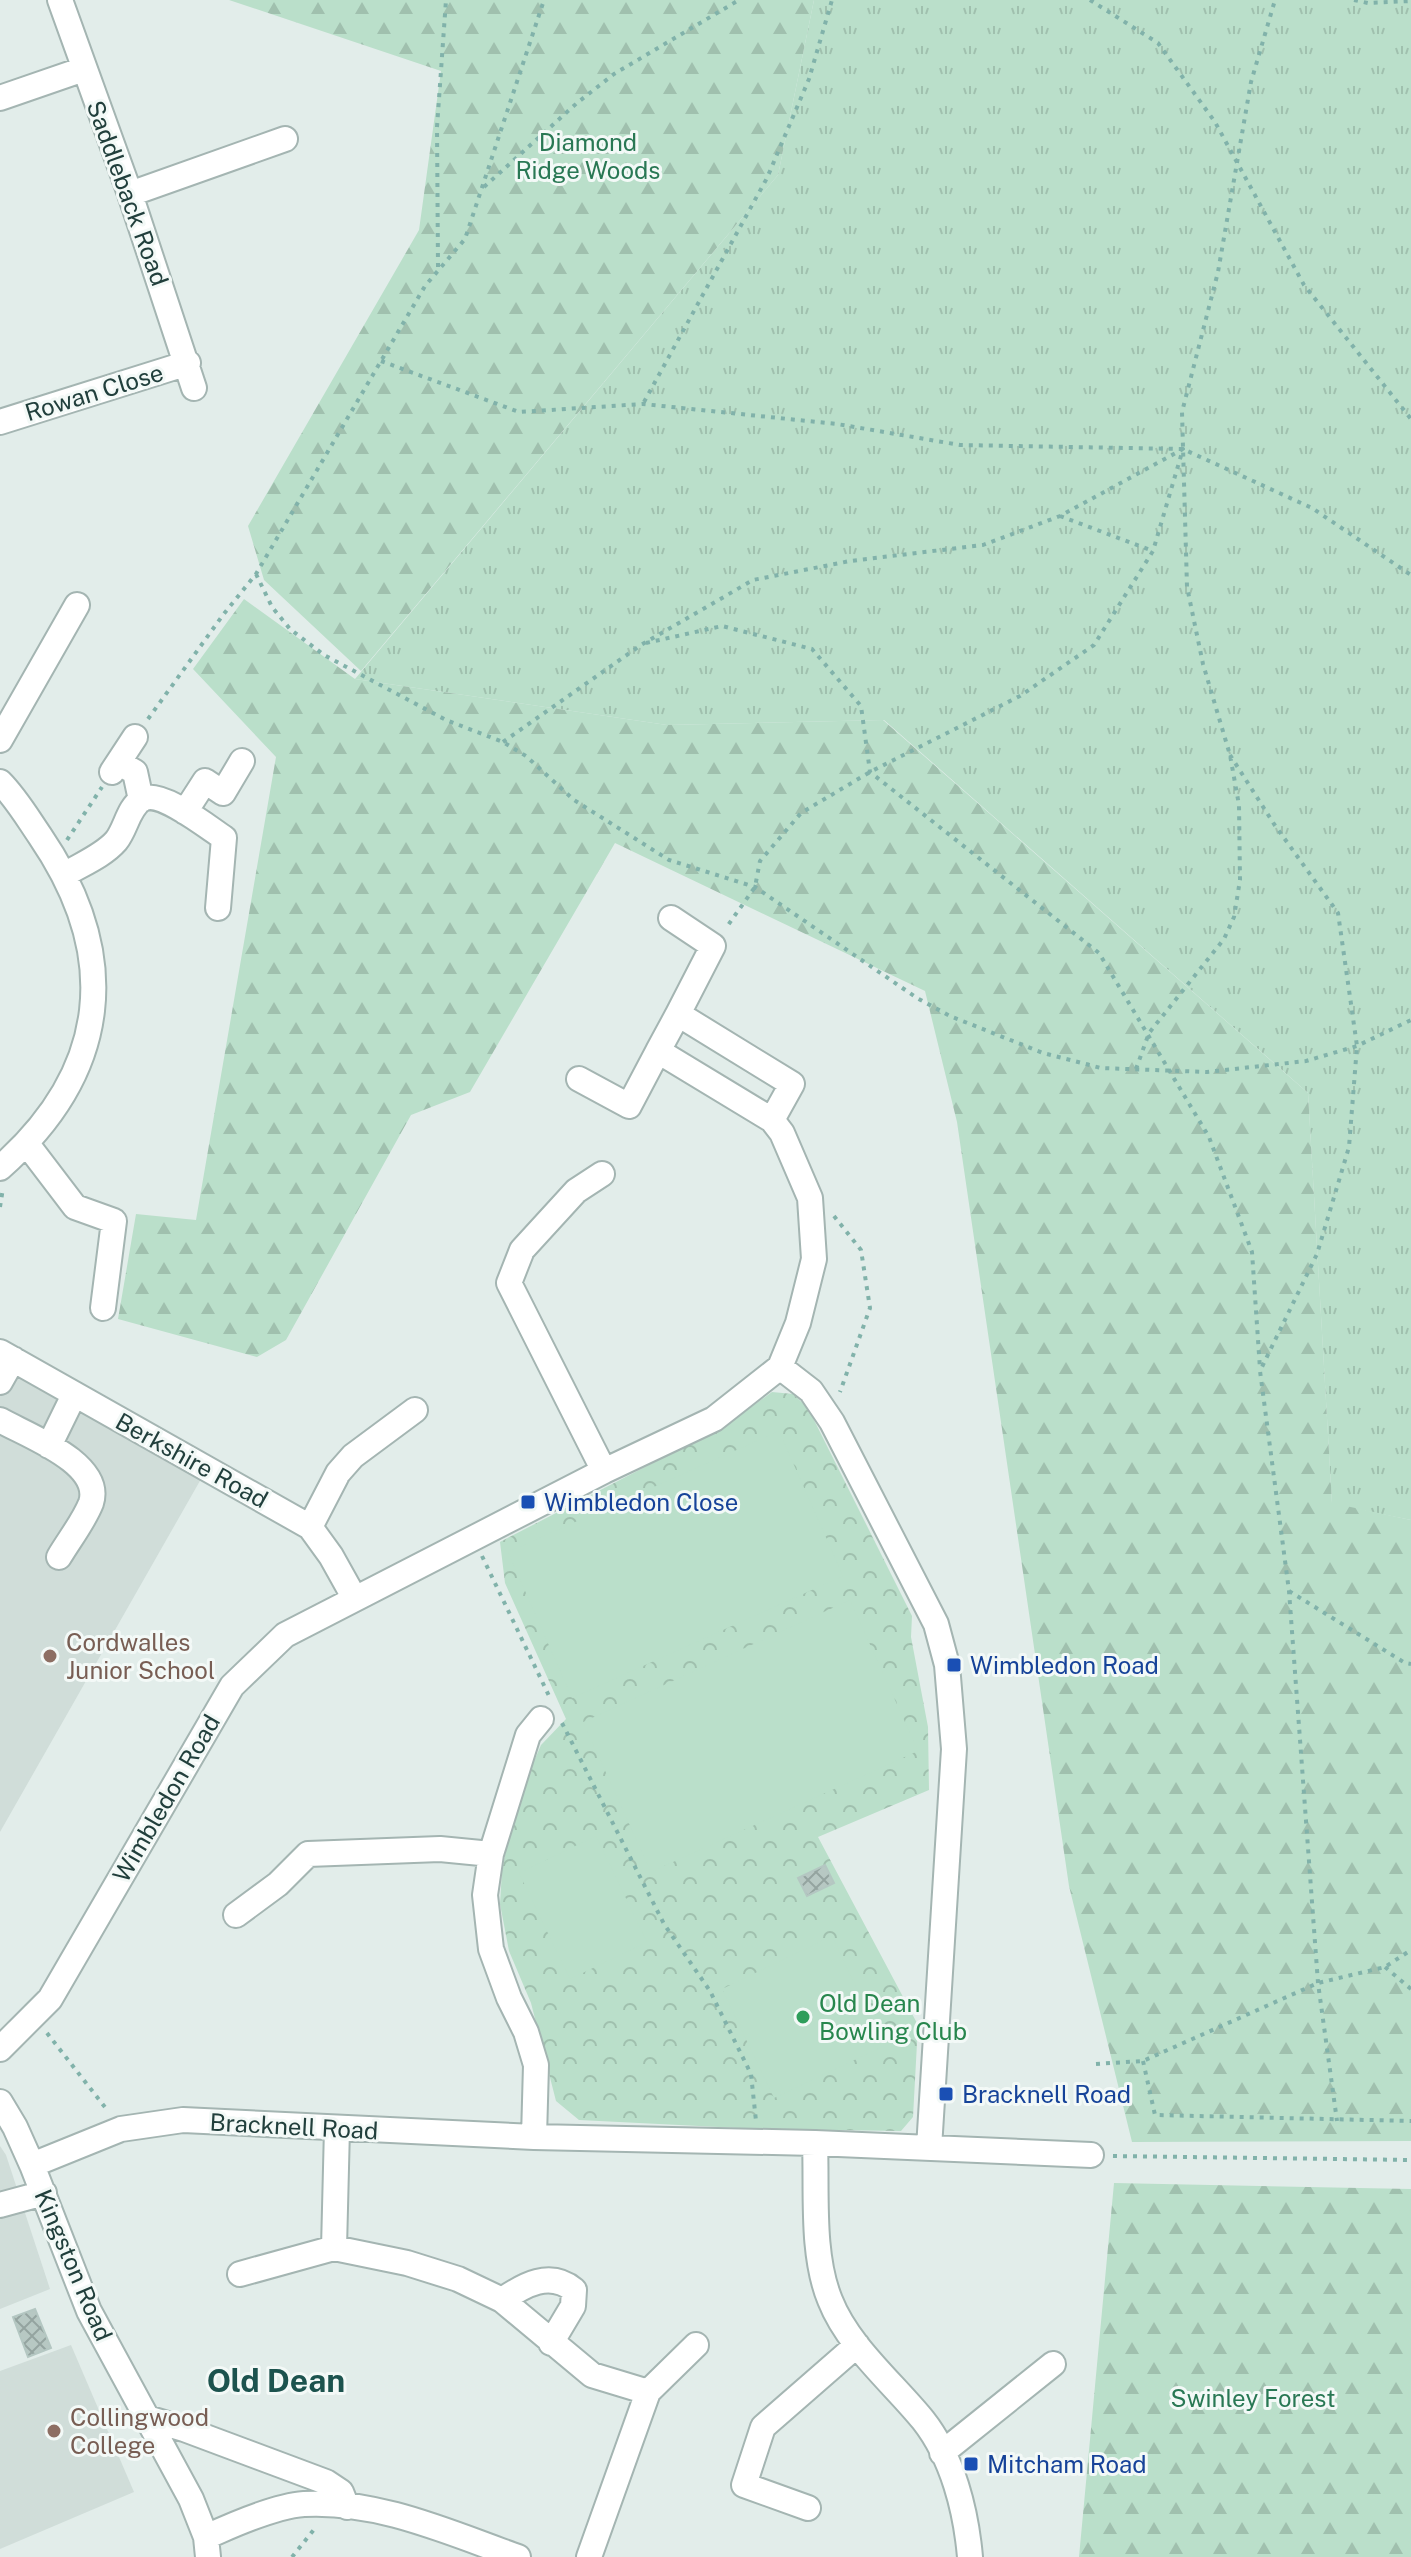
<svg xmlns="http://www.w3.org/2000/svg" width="1411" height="2557" font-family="'Public Sans',sans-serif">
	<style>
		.built { fill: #d0ddd9 }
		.grass { fill: url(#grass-tufts) }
		.forest { fill: url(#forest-firs) }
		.park { fill: url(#park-crowns) }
		.pitch { fill: #badfca }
		.building { fill: url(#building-cross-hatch); stroke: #b4c7c2; stroke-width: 2 }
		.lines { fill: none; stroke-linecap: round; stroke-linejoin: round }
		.minor-casing { stroke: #a4b5b2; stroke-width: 28 }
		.path { stroke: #81b2aa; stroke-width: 4; stroke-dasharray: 4 6; stroke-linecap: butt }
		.minor { stroke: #fff; stroke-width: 24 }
		.transit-dot { fill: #1a4fb4; stroke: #f3f9f7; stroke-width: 3 }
		.education-dot { fill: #8d6e63; stroke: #f3f9f7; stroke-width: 3 }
		.leisure-dot { fill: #2e9e5b; stroke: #f3f9f7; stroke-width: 3 }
		.labels { text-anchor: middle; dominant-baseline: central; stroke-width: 6; stroke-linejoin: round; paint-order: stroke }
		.park-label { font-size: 24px; fill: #297854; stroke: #f3f9f7 }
		.street-label { font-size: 24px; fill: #213f3c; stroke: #f3f9f7 }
		.transit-label { font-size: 24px; fill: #164399; stroke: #f3f9f7; text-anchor: start }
		.education-label { font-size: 24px; fill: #785e54; stroke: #f3f9f7; text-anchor: start }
		.leisure-label { font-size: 24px; fill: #27864d; stroke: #f3f9f7; text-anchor: start }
		.district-label { font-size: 32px; font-weight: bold; fill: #1c534e; stroke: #f3f9f7 }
	</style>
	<defs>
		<pattern id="grass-tufts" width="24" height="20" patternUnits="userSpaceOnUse" patternTransform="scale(2)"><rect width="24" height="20" fill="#badfca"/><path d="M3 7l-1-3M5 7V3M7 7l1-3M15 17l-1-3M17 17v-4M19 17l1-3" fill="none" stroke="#a0c0ae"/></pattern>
		<pattern id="forest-firs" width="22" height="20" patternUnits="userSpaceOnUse" patternTransform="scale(2)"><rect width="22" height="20" fill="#badfca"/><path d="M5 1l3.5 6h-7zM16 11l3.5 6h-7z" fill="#a0c0ae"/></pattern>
		<pattern id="park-crowns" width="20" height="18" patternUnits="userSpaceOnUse" patternTransform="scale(2)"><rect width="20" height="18" fill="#badfca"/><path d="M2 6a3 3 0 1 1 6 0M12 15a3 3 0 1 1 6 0" fill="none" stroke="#a0c0ae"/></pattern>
		<pattern id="building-cross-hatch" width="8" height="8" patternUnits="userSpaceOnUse" patternTransform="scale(2)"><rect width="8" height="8" fill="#b7c8c3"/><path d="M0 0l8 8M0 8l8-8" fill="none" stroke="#94a4a0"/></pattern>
	</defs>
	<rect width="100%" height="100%" fill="#e2edea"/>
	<path class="built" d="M0,1362L201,1479L0,1832Z
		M0,2146L6,2155L50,2289L0,2309Z
		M71,2345L134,2492L0,2549V2371Z"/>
	<path class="grass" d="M814,0H1411V1520L1332,1504L1308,1093L884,720L667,725L355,679L778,175Z"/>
	<path class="forest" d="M229,0H814L778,175L361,671L264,580L248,526L419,230L441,71Z
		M244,599L355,679L667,725L883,720L1308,1093L1332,1503L1411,1520V2141L1132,2142L1069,1886L957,1122L925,991L615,843L470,1092L411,1115L286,1340L257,1357L118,1319L136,1214L196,1220L276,757L193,669Z
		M1114,2183L1411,2189V2557H1079Z"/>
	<path class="park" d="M772,1392L793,1394L808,1408L912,1616L911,1637L928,1727L929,1790L818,1837L918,2025L913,2117L901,2131L759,2129L579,2120L556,2101L531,2003L509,1951L500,1904L502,1870L516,1802L541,1745L566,1719L505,1583L500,1542L728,1424Z"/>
	<path class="pitch" d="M779,1431L843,1576L572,1698L508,1552Z
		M850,1600L918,1751L651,1872L583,1722Z
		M596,1836L647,1942L570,1979L519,1873Z
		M832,1936L884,2046L774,2098L722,1989Z"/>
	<path class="building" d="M825,1865L834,1883L807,1896L798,1878Z
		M35,2309L51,2348L28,2357L13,2317Z"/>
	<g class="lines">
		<g class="minor-casing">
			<path id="minor" d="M60,0L130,194L194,388
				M0,98L84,69
				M130,194L285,139
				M0,422L188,363
				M0,740L77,605
				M119,763L135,772L141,800
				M112,772L135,737
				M0,782C16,798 27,817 40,836C122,956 110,1071 0,1168
				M185,812L205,781L223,793L242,761
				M64,875C80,865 103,856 116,841C126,829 128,808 142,799C160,789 209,828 224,838L218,908
				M671,918L713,946L678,1014
				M579,1079L629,1106L658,1051
				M772,1120L792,1084L678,1014L658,1051L772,1120L782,1133L810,1198L814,1259L798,1323L780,1367
				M27,1144L75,1207L114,1221L103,1308
				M602,1174L576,1191L522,1250L509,1283L604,1471
				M0,1352L310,1527L331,1556L355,1599
				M0,1382L13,1359
				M0,1420C26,1435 104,1463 91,1503C84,1521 69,1540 59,1557
				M49,1446L74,1395
				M310,1527L338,1473L353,1456L415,1410
				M236,1915L278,1884L308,1854L440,1849L491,1854
				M0,2049L50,1999L232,1686L285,1635L604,1471L714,1419L780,1367L811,1391L832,1422L936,1624L947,1665L954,1749L929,2148
				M0,2102L15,2127L32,2165L89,2311L191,2499L206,2537L208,2557
				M534,2137L536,2065L526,2032L509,1998L491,1949L485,1895L491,1854L528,1735L541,1719
				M815,2143C817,2191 811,2254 830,2300C848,2346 893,2383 923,2420C953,2458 966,2511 970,2557
				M32,2165L121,2129L183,2120L534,2137L815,2143L1091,2155
				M0,2205L44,2193
				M334,2248L337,2128
				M240,2274L334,2248L407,2263L458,2279L502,2300L592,2375L648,2392
				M502,2300C524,2285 550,2270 574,2290L573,2306L551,2343
				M147,2418L184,2429L326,2482L341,2492L347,2507
				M942,2453L1053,2364
				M808,2508L744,2485L763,2427L857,2345
				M206,2537C232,2525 275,2506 304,2504C379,2500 450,2533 518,2557
				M589,2557L648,2392L696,2345"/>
		</g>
		<path class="path" d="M1090,0L1158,43L1215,122L1304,285L1411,419
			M1354,0L1368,3L1411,1
			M484,187L577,103L614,74L739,0
			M438,267L437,127L446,0
			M381,361L519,412L643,404L837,424L960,445L1183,449L1312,508L1411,575
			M644,402L767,178L809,79L832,0
			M1060,516L1153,551
			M256,574L272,607L290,629L324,655L446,720L503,742L526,756L574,800L669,860L755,887L917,998L950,1016L1043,1053L1101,1068L1207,1072L1306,1061L1357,1046L1411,1020
			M646,643L722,626L812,649L861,706L870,772L1099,953L1209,1137L1252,1252L1260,1369
			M148,719L223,615L256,574L425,286L465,239L544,0
			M503,742L641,645L753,580L850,561L983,545L1060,516L1183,449L1153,551L1094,645L1020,696L870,772L801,813L760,861L755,887L726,928
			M1230,755L1274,824L1338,913L1357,1046L1349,1147L1317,1254L1260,1371L1289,1591L1318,1983L1337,2121
			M67,840L102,787
			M1136,1069L1149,1033L1224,939L1234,917L1240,880L1239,805L1230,755L1203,664L1187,587L1182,412L1218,272L1251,82L1275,0
			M0,1207L3,1188
			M834,1216L861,1250L870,1308L840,1392
			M482,1556L551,1700
			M1289,1591L1405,1663L1411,1664
			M562,1723L664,1924L710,1991L751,2074L756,2121
			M1385,1967L1411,1989
			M47,2033L108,2111
			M1143,2061L1155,2115L1411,2121
			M1096,2064L1143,2061L1318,1983L1385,1967L1411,1950
			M1113,2156L1411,2160
			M292,2557L316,2527"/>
		<use href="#minor" class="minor"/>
	</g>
	<g class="transit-dot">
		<rect x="520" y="1494" width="16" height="16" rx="4"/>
		<rect x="946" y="1657" width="16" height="16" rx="4"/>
		<rect x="938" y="2086" width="16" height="16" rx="4"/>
		<rect x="963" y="2456" width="16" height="16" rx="4"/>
	</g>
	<g class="education-dot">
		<circle cx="50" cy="1656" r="8"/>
		<circle cx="54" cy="2431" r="8"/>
	</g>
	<circle class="leisure-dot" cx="803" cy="2017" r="8"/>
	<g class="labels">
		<g class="park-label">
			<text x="588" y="142">Diamond<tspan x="588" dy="28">Ridge Woods</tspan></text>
			<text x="1253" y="2398">Swinley Forest</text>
		</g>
		<g class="street-label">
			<text transform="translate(128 193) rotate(70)">Saddleback Road</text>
			<text transform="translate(94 392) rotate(-17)">Rowan Close</text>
			<text transform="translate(192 1460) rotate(29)">Berkshire Road</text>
			<text transform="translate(166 1798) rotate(-60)">Wimbledon Road</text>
			<text transform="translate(294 2126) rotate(3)">Bracknell Road</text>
			<text transform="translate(74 2265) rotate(67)">Kingston Road</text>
		</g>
		<g class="transit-label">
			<text x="544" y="1502">Wimbledon Close</text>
			<text x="970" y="1665">Wimbledon Road</text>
			<text x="962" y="2094">Bracknell Road</text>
			<text x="987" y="2464">Mitcham Road</text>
		</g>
		<g class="education-label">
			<text x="66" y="1642">Cordwalles<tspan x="66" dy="28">Junior School</tspan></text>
			<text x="70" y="2417">Collingwood<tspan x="70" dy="28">College</tspan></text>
		</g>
		<g class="leisure-label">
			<text x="819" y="2003">Old Dean<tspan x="819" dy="28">Bowling Club</tspan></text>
		</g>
		<g class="district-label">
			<text x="276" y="2380">Old Dean</text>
		</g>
	</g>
</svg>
